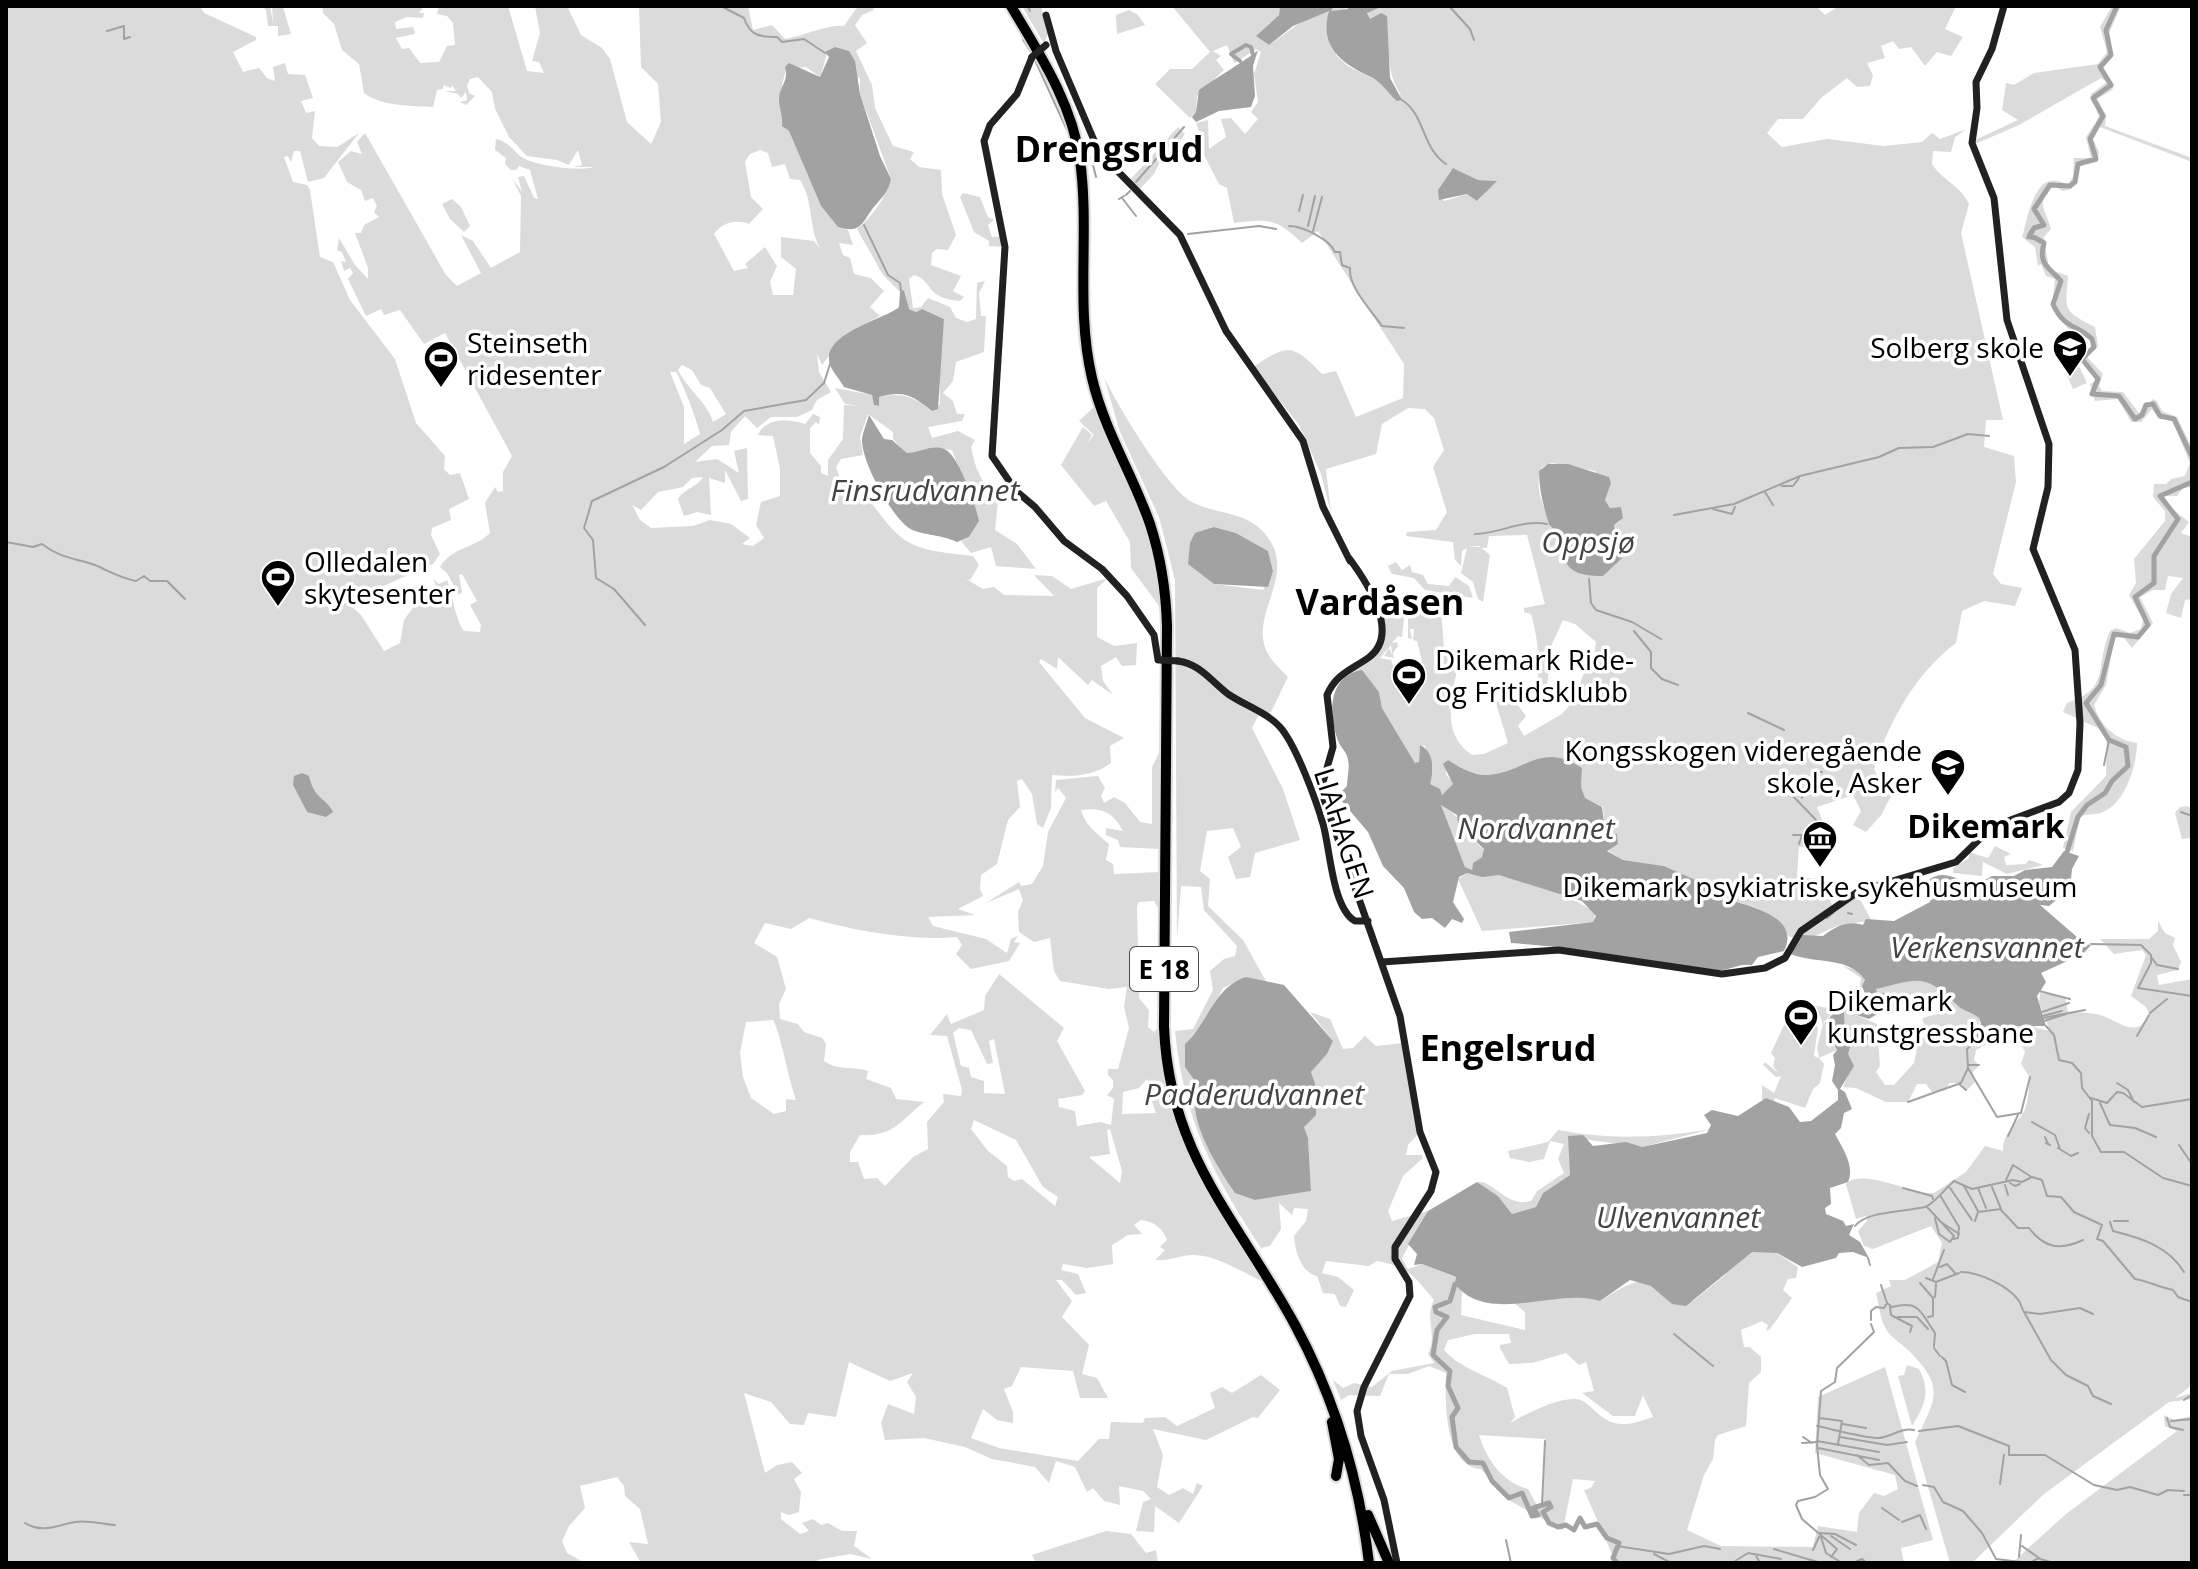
<svg xmlns="http://www.w3.org/2000/svg" width="2198" height="1569" font-family="'Open Sans',sans-serif">
	<style>
		.green { fill: #dbdbdb; fill-rule: evenodd }
		.water { fill: #a2a2a2; fill-rule: evenodd }
		.lines { fill: none; stroke-linecap: round; stroke-linejoin: round }
		.stream { stroke: #a2a2a2; stroke-width: 2 }
		.canal { stroke: #a2a2a2; stroke-width: 4 }
		.river { stroke: #a2a2a2; stroke-width: 5 }
		.motorway-casing { stroke: #dbdbdb; stroke-width: 14 }
		.secondary { stroke: #212121; stroke-width: 7 }
		.motorway { stroke: #000; stroke-width: 10 }
		.secondary-bridge { stroke: #212121; stroke-width: 7 }
		.labels { text-anchor: middle; dominant-baseline: central; stroke-width: 7; stroke-linejoin: round; paint-order: stroke }
		.shield { fill: #fff; stroke: #4c4c4c; stroke-width: 2 }
		.shield-label { font-size: 26px; font-weight: bold; fill: #000 }
		.poi-label { font-size: 28px; fill: #000; stroke: #fff; text-anchor: start }
		.street-label { font-size: 28px; fill: #000; stroke: #fff }
		.water-label { font-size: 30px; font-style: italic; fill: #434343; stroke: #fff }
		.quarter-label { font-size: 32px; font-weight: bold; fill: #000; stroke: #fff }
		.district-label { font-size: 36px; font-weight: bold; fill: #000; stroke: #fff }
	</style>
	<rect width="100%" height="100%" fill="#fff"/>
	<path class="green" d="M6,6H200L204,13L256,37V40L233,52L243,72L259,68L267,78L275,81L273,67L285,63L288,74L305,75L313,98L301,101L306,113L315,111L312,138L319,146L337,147L359,133L324,178L308,182L300,151H294L291,162L288,156L284,157L293,182L307,185L310,190L320,257L333,262L350,300L395,359L416,423L445,456L444,469L450,475L460,473L469,499L449,509L451,520L432,528L431,535L440,554L433,564L370,592L356,589L338,596L336,603H348L361,615L384,651L400,643L404,620L428,587L439,606L445,605L433,579L439,584L447,580C453,596 455,619 464,631L480,632L481,625L470,605L477,601L462,574L459,575L462,592L459,595L447,573L440,567C453,546 474,549 490,533L485,503L495,487L498,492L503,491V472L512,456L445,333L424,344L400,310L384,315L381,309L366,316L348,279L353,273L350,268L344,271L341,261L346,262L342,252L337,250L339,238L355,265L368,279V268L355,233H361L364,225L379,217L374,212L377,206L373,198L365,201L361,190L347,182L338,162L351,151L362,154L357,142L365,133L446,275L457,286L481,273L461,235L473,241L491,268L520,252L521,196L512,178L522,192L518,177L524,176L534,198L538,199L530,170L519,166L516,170H511L505,164L506,158L495,150L496,139C508,141 514,151 520,156C531,165 578,172 594,167H573L582,165L578,150L569,165L557,160L527,156L509,137L495,109L492,92L478,77L470,79L467,86L469,93L475,96L466,105L460,102L467,100L466,92L461,98L458,94L445,91H456L452,85L451,88L443,85V89L437,90L433,107C412,106 380,106 364,93L359,64L342,50L334,24L323,13L322,6H424L419,13H424L423,18L407,17L395,22L396,29L413,27L415,34L396,38L402,49L409,48L420,63L439,62L447,46L455,45L453,23L447,16L437,14L439,6H508L527,71L544,73L539,62L532,61L540,33L535,6H567L581,35L602,48L610,59L627,122L651,144L661,122L658,84L641,67L639,6H748L753,30L772,25L785,39C804,36 827,24 844,26L858,6H872L874,10L862,15L855,25L867,43L856,51L872,85L875,108L893,146L914,152L910,159L919,167L941,170L942,194L956,235L948,250L937,249L932,253L931,265L961,276L953,291L964,297L960,301C924,298 934,281 914,275L909,279L913,308L921,307L928,298L950,307L956,318L967,322L976,319L977,283L985,281L979,293L981,316H986L984,352L956,362L953,381L943,393L953,401L957,414H965L962,421L928,427L932,438L958,431L975,440L971,447L976,467L992,500L998,501L995,530L1017,544L1036,569L996,566L991,547L971,553L961,541L969,537L979,521L952,450L935,448L907,454L893,439V432L868,414L860,437L863,455L841,459L836,467L841,481L854,495H866C903,548 910,549 973,556L979,565L970,580L966,579L983,589L994,587L1004,595L1054,596L1034,575L1052,576L1071,589L1108,578L1097,588V637L1114,646L1137,643L1136,665L1122,666L1116,657L1101,666L1103,681L1113,695L1092,680L1088,685L1058,657L1057,669L1041,659L1039,662L1085,718L1124,738L1110,746L1111,763C1094,776 1073,777 1052,775L1051,808L1043,828L1037,824L1032,794L1022,779L1017,781L1020,807L1008,820L997,864L981,875L980,889L983,896L958,909L975,915L928,917L933,926L986,939L1007,953L1011,939L1018,936L1014,942L1020,943L1009,961L971,969L956,954L962,945L957,937C909,941 857,931 809,918L791,929L765,923L754,943L777,957L786,989L779,1004L780,1019L798,1024L804,1032L822,1038L826,1044L824,1061C838,1071 853,1066 868,1071L866,1079L891,1088L896,1099L924,1102C901,1120 894,1137 860,1135L850,1152V1162H858L864,1179L877,1178L885,1186L913,1157L928,1149L927,1122L944,1102L943,1094L961,1096L962,1090L947,1036L930,1035L947,1014L951,1024L984,1010L985,996L999,974L1064,1028L1057,1041L1085,1091L1082,1095L1058,1099L1059,1107L1075,1111L1077,1126L1100,1122L1111,1125L1114,1099L1107,1095L1113,1088V1080L1108,1075V1069H1118L1129,1028L1124,1007L1127,987L1109,989L1060,981L1054,971L1050,938L1034,942L1019,932L1018,912L1023,900L1019,889L986,903L1019,882L1021,886L1032,884L1043,866L1048,832L1066,798L1058,788L1055,792L1056,780L1098,776L1105,788L1101,796L1104,803L1114,797L1125,803L1140,822L1152,824V767L1160,751V849L1120,847L1118,840L1106,835V828L1123,831C1113,812 1102,807 1081,810C1085,825 1097,834 1109,844L1106,860L1113,864L1114,874L1160,872V906L1158,908L1154,901L1139,902L1137,906L1139,998L1149,1010L1148,1027L1154,1032L1158,1028C1172,1139 1205,1191 1264,1282C1243,1273 1216,1254 1192,1255C1182,1255 1171,1261 1155,1260L1165,1250L1160,1247L1167,1240C1164,1229 1153,1221 1141,1220L1134,1225L1142,1234L1128,1235L1112,1245L1113,1264L1087,1268L1063,1264L1061,1270L1078,1274L1086,1293L1076,1295L1062,1280H1056L1072,1301L1062,1317L1089,1345L1082,1374L1097,1378L1108,1398H1080L1073,1371L1021,1367L1012,1386L1004,1389L1013,1412V1423L997,1420L983,1409L971,1438L999,1448L1078,1461L1099,1439H1109L1111,1422L1143,1423L1145,1418L1165,1417L1177,1426L1215,1408L1210,1393L1222,1387L1232,1393L1261,1375L1280,1390L1258,1418L1253,1417L1206,1440L1153,1429L1163,1455L1157,1487L1169,1495L1183,1488L1193,1494L1197,1483L1203,1486L1179,1523L1155,1506L1154,1532L1136,1531L1143,1502L1151,1499L1143,1491L1119,1486L1120,1505L1104,1501L1093,1488L1087,1492L1075,1467L1056,1461L1049,1483L1035,1467L992,1459L965,1447L924,1438L885,1440L881,1423L888,1404L914,1414L916,1397L907,1382L913,1373L890,1381L849,1362L836,1417L808,1413L804,1425L790,1424L771,1402L744,1393L765,1473L777,1465L792,1462L802,1473L794,1479L801,1492L799,1512L789,1515L781,1512V1519L800,1534L809,1531L802,1523L813,1519L821,1525L828,1523L842,1531H857L854,1546L872,1559L850,1554L817,1560V1563H641L629,1542L648,1544L640,1509L625,1496L624,1486L617,1477L580,1486L585,1508L569,1526L562,1541L567,1553L585,1563H6ZM828,51L860,79V94L891,179C887,197 870,219 857,229L883,275L900,292L905,291L908,308L916,312L922,309L944,319L939,361L940,404L932,411C913,396 902,392 879,397L878,406L874,405L872,395L835,388L845,404L861,406L844,405L843,439L828,460V476L821,473V466L810,453V428L816,422L819,425L820,417L813,414L805,424C789,419 766,417 758,435L773,436L780,469V496L761,502L756,525L764,538L753,546L742,544L750,538L731,524L710,520L693,526L651,528L640,520L632,505L641,510L658,492L683,487L692,478L703,477C697,487 684,489 678,499L684,516L697,512L711,515L709,478L725,483V470L741,501L748,499L747,448L734,451L739,473L717,459L695,462L712,446L729,445L731,432L745,416L757,428L771,417H797L812,410L817,400L831,392L819,372L817,354L822,365L845,334L880,316L870,307L884,291L871,278L854,274L850,258L843,255L839,243L853,245L848,230L838,227L821,206L789,131L782,126L784,113L779,98L786,69L806,67L820,77ZM760,150L768,153L772,167L785,164L790,179L800,180C814,201 808,229 821,250L814,241L781,237V257L796,269L793,295H773L770,282L777,266L765,247L745,264L748,268L734,271L714,234C722,222 736,219 749,224L763,209L751,197L745,162L750,154ZM682,365L692,370L701,385L710,388L726,414L713,422C707,402 688,390 678,370ZM670,372H676C684,386 697,420 700,434L684,444V407ZM309,776L313,791L321,801L307,812L293,785ZM773,1020C780,1031 789,1081 796,1100L786,1099V1111L774,1114L751,1098L743,1077L740,1053L746,1022ZM959,1028L971,1030L987,1064L993,1063L989,1041L994,1039L1005,1094L984,1093V1081L971,1077L969,1068L961,1066L953,1033ZM1147,1079L1156,1093L1152,1102L1156,1113L1122,1114L1123,1092L1139,1088ZM974,1120L1016,1140L1043,1187L1058,1197L1055,1206L1022,1179L1014,1181L1008,1177L1007,1166L988,1151L971,1129ZM1110,1129L1122,1171L1120,1183L1089,1157L1110,1154L1107,1130Z
		M262,6H270L273,23L272,6L283,7L291,34L278,36V26H268L266,10Z
		M1022,6H1041L1048,33L1044,44Z
		M1172,6H1280L1279,15L1256,36L1269,45C1292,30 1320,2 1350,7L1340,11L1336,55C1350,70 1357,70 1374,79C1385,84 1388,92 1401,95C1382,66 1395,44 1378,16L1370,20L1367,13L1375,8L1807,6L1817,7L1825,15L1839,6H1956L1945,29L1963,37L1951,56L1937,52L1925,66L1911,47L1899,49L1893,41L1881,46L1885,58L1867,63L1873,75L1870,86L1857,87L1847,78L1821,98L1803,119H1778L1767,133L1782,147L1827,139L1884,146L1922,142L1932,133L1940,139L1967,129L1955,137L1951,152L1933,151L1932,164C1943,181 1960,185 1969,204L1961,233L2003,420H1986L1984,447L2014,456L2016,482L1993,574L2001,584L2022,588L2015,606L1984,601L1962,611L1956,643C1916,673 1889,721 1874,769L1878,777L1889,782L1892,794L1882,814L1866,832L1853,825L1861,811L1853,795L1817,807L1823,822L1817,846L1799,847L1797,877L1835,880L1830,900L1833,908L1857,894L1872,921C1860,922 1849,923 1838,926C1823,930 1808,945 1788,936C1780,908 1738,903 1713,895L1709,886L1664,866L1623,860L1607,850L1618,844L1617,834L1605,830L1603,807L1585,798L1581,787L1582,768C1541,741 1526,772 1488,775C1473,776 1460,766 1447,760L1446,775L1454,783L1452,789L1442,795L1440,789L1429,784L1433,768L1425,746L1420,745L1419,763H1415L1382,708L1379,692L1365,677L1348,674C1389,650 1380,654 1382,608L1405,607L1402,637L1398,636L1392,643L1397,642L1398,646L1393,653L1394,658L1384,656L1389,648L1392,655L1391,645L1380,658L1391,660L1400,688V682L1407,679L1409,686L1422,684C1426,671 1420,654 1417,641L1413,640L1414,629H1410L1412,639L1408,638V609L1418,612L1428,598H1440L1444,648L1460,650C1458,684 1434,729 1472,755L1484,754L1508,743L1496,703L1502,698L1517,704L1526,716L1518,726L1524,736L1562,714L1575,699L1583,675L1593,663L1596,642L1575,624L1563,620L1552,644L1547,687L1540,697L1532,698C1543,680 1538,635 1531,614L1524,612V608L1545,604L1527,535L1489,536L1487,548L1468,546H1479L1490,555L1483,602L1478,599L1473,582L1461,573L1467,548L1462,551L1461,566L1455,560L1453,542L1406,536L1407,532L1436,530L1447,512L1433,467L1444,450L1434,418L1425,409L1408,408L1382,424L1376,454L1326,469L1331,513L1321,474L1299,425L1253,367C1287,345 1292,342 1322,374L1336,371L1356,417L1403,398L1404,364L1318,231L1302,243C1276,218 1269,219 1234,223L1227,188L1219,184L1204,155L1161,160L1154,174L1139,190L1129,181L1178,127L1185,134L1178,144L1186,150L1198,152L1202,139L1196,123L1208,120L1209,149L1226,137L1221,119L1231,118L1245,134L1258,119L1251,112L1258,102L1254,74L1261,52L1257,49L1234,63L1227,45L1213,51L1221,56L1216,60L1224,70L1197,96L1196,112L1190,118L1155,84L1170,69H1192L1210,52ZM1453,168L1478,180L1495,181L1478,201L1467,194L1444,201L1438,190ZM1552,463L1595,471L1608,488L1605,500L1610,508L1620,507V521L1614,525L1619,537L1603,576L1585,574L1557,545L1558,537C1549,519 1531,490 1542,467Z
		M2112,6H2121L2109,33L2113,56L2103,68L2114,85L2112,90L2097,99L2106,115L2105,126L2192,158V162L2100,127L2093,139L2099,152L2097,162L2081,165L2071,189L2063,191L2054,186C2034,202 2046,210 2051,229L2044,237L2049,269L2068,276C2065,311 2063,311 2095,327L2098,346L2087,357L2103,374L2099,386L2102,391L2123,392L2139,413L2153,399L2157,401L2162,411L2177,417L2192,448V487L2183,488L2177,496H2164L2167,505L2189,522L2181,533L2192,537V599L2185,600L2181,618L2166,613L2171,594L2183,578L2168,576L2165,590H2153L2140,597L2153,623L2132,648L2122,635L2114,639L2106,685L2094,705C2100,726 2116,740 2137,743C2137,764 2126,801 2105,811C2098,815 2088,814 2080,816L2073,851L2063,848L2071,812L2106,776L2107,739L2098,728L2063,712L2067,703C2112,688 2094,667 2110,631L2116,628L2130,633L2141,629L2143,619L2129,595L2136,583L2134,559L2165,521V511L2153,497L2154,484H2166L2171,479L2185,476L2190,463L2172,420L2159,418L2152,409L2141,422H2131L2118,399L2095,401L2090,384L2097,380V375L2076,355L2086,353L2093,345L2085,334L2071,332L2052,309L2055,279L2046,276L2041,264L2038,266L2035,247L2022,237C2027,222 2033,176 2057,181C2061,181 2064,184 2068,184L2073,177L2074,158H2091L2086,137L2099,117L2091,94L2107,82L2101,78L2019,125L1973,145V141L2018,120L2002,110L2006,83L2014,85L2034,73L2098,64L2107,52L2100,27Z
		M1129,10L1138,15L1145,25L1117,34L1116,15Z
		M963,193L980,197L988,217L994,220L988,225L992,237L1003,236V247L989,246V241L974,232L960,197Z
		M452,199L461,207L470,226L464,232L450,219L442,204Z
		M2075,358L2087,383L2073,389L2062,364Z
		M1104,377C1116,403 1168,490 1192,502C1219,516 1252,510 1271,542C1293,580 1248,618 1268,654C1273,663 1282,670 1288,677L1271,712L1258,716L1252,728L1283,789L1300,840L1255,853L1250,877L1236,879L1228,857L1241,847L1233,828L1207,831L1200,871L1210,879L1208,906L1243,940L1267,983L1246,977L1223,988L1210,1015L1185,1044V1067L1195,1080C1186,1131 1224,1165 1255,1200L1311,1191L1308,1138L1304,1127L1317,1089L1311,1072L1327,1054L1333,1041L1310,1012L1330,1019L1343,1049L1353,1048L1365,1036L1376,1046L1403,1043L1406,1071L1421,1131L1408,1145L1406,1155H1422L1423,1158L1403,1176L1388,1211L1392,1221L1428,1211L1402,1258L1408,1269L1422,1264L1457,1278L1455,1284L1462,1292L1461,1315L1525,1330V1312L1514,1303L1583,1295L1601,1301C1643,1271 1649,1280 1693,1301L1723,1277L1751,1247H1767L1798,1267L1796,1278L1788,1279L1783,1290L1792,1298L1770,1329L1766,1331L1768,1325L1762,1321L1741,1330L1744,1347H1750L1761,1357V1372L1749,1383L1746,1426L1718,1435L1715,1440L1713,1459L1704,1475L1687,1530L1721,1546L1813,1547L1818,1526L1857,1532L1859,1513L1874,1493L1884,1496L1898,1489L1895,1475L1815,1453L1818,1397L1885,1367L1933,1540L1901,1548L1904,1563H1616L1584,1490L1591,1488L1595,1481L1573,1479L1563,1530L1512,1502L1481,1469C1444,1466 1445,1401 1446,1373L1429,1366L1408,1374H1389L1380,1396L1349,1395L1341,1400L1333,1380L1343,1388L1354,1383L1372,1387L1392,1371L1434,1363L1428,1354C1438,1335 1424,1318 1434,1300C1413,1275 1409,1267 1377,1261L1369,1266L1326,1261L1322,1273L1338,1277L1354,1290L1346,1307L1340,1306L1335,1294L1323,1293L1317,1276C1301,1273 1295,1251 1294,1236L1306,1221L1308,1209L1294,1208L1292,1215L1279,1203L1281,1229L1270,1246L1261,1248C1213,1175 1184,1120 1175,1031L1193,1029L1213,990L1210,971L1224,959L1235,956L1237,946L1204,910L1201,887L1181,886L1177,940L1175,580L1159,517L1120,432ZM1214,527L1236,533L1268,551L1273,571L1263,590L1214,584L1189,564ZM1475,1334H1509L1511,1343L1500,1345V1348L1509,1364L1532,1363L1566,1353L1579,1365L1586,1362L1594,1391L1582,1393L1613,1416H1635L1643,1395L1653,1417C1629,1425 1616,1430 1596,1412C1591,1407 1587,1403 1581,1400C1563,1394 1526,1414 1510,1423L1515,1417L1507,1388C1487,1375 1461,1369 1444,1350L1448,1340ZM1479,1435L1545,1439L1544,1488L1539,1509L1528,1489C1502,1482 1487,1460 1479,1435Z
		M1095,406C1126,478 1153,531 1162,610L1131,568L1130,542L1106,501L1094,506L1061,465L1083,427L1092,435L1087,443L1094,435L1079,421Z
		M1396,562L1402,570L1410,565L1412,572L1423,575L1428,584L1449,586L1455,577L1469,586L1473,598L1425,590L1414,578L1392,574L1388,566Z
		M1441,805C1460,814 1467,835 1484,850L1482,857L1473,863L1472,870L1465,867Z
		M2187,806L2192,808V838L2182,839L2175,813L2180,807Z
		M1995,846L2011,854L2004,857L2006,865L2026,864L2029,860L2043,865L2007,874L1983,862L1982,876L1953,873V868L1969,858V852L1988,858Z
		M1467,873C1479,876 1487,874 1499,875C1518,876 1581,900 1595,913L1594,922L1482,931L1458,879Z
		M2158,921L2165,933L2175,938L2173,945L2181,962L2178,970L2157,975L2159,985L2192,979V1385L2175,1398L2192,1393V1399L2169,1402L2044,1494L1972,1563H1950L1915,1442C1935,1399 1947,1388 1908,1350C1902,1344 1890,1337 1886,1329C1880,1319 1879,1304 1876,1293L1891,1286L1889,1280H1905L1938,1262L1942,1243L1931,1226L1873,1249L1864,1246L1858,1231L1867,1221L1866,1216L1856,1219L1846,1184C1863,1167 1912,1195 1934,1193L1966,1172L1985,1146L2003,1151C2002,1135 2016,1124 2023,1113C2028,1105 2030,1084 2029,1076L2021,1064L2025,1052L2014,1030L1976,1050L1974,1060L1979,1065L1973,1072L1975,1082L1966,1091L1961,1083H1949L1946,1090L1932,1092L1926,1084H1917L1908,1102H1886L1856,1088L1843,1087L1848,1074L1844,1010L1877,1024L1880,1066L1876,1072L1885,1085H1894L1914,1063L1918,1044L1927,1033L1922,1018L1953,1010L1950,1000L1900,1005L1892,993H1876L1875,989L1915,979L1930,980L1979,1018L1980,1042C1998,1031 2011,1026 2032,1024L2036,1028L2050,1031L2039,1002L2040,993L2065,997L2068,1012C2078,1013 2090,1012 2100,1015C2120,1021 2135,1040 2150,1015L2146,1007L2131,996L2146,955L2142,950L2114,954L2100,939H2149L2158,931Z
		M1843,966L1859,971L1865,980L1862,991L1869,1009L1842,1003L1824,1022L1837,1050L1819,1058L1824,1064L1820,1083L1813,1089L1805,1108L1775,1098L1774,1101L1762,1100V1085L1774,1093L1781,1076L1776,1077L1763,1065L1765,1062L1778,1073L1773,1066L1775,1058L1771,1053L1784,1025L1794,1019L1812,1018L1818,1028L1814,1056L1819,1058L1817,1048L1823,1024L1816,1006L1834,1009L1844,1000L1858,999L1861,978Z
		M1711,1129L1642,1147L1574,1138L1570,1175L1543,1193L1536,1207L1512,1214L1498,1196L1477,1182C1494,1180 1507,1208 1531,1201L1537,1191L1564,1173L1558,1159L1564,1144L1550,1141L1544,1159L1529,1162L1510,1158L1508,1151L1548,1142L1558,1130C1611,1140 1658,1138 1711,1129Z
		M1907,1365L1919,1369C1931,1392 1925,1405 1912,1426L1898,1376L1904,1375Z
		M2164,1415L2174,1420L2192,1416V1563H2012L2066,1514L2177,1431L2165,1426Z
		M1106,1531L1131,1534L1146,1553L1156,1550L1158,1563H1036L1032,1555Z"/>
	<path class="water" d="M1280,6H1334L1331,11L1348,9L1347,6H1383L1367,13L1370,19L1381,13L1387,16L1390,78L1402,100L1397,101C1389,94 1382,83 1373,78C1344,65 1318,48 1329,11L1293,26L1269,45L1256,36L1279,15Z
		M835,47L849,51L855,61L860,94L880,156L891,179C888,193 882,197 873,208C862,223 861,234 838,227L821,206L789,131L782,126C783,115 779,108 779,98C780,85 789,82 785,67L789,63L820,77L829,57L825,52Z
		M1258,50L1253,66L1255,96L1251,107L1219,111L1196,122L1192,117L1196,112L1199,90C1211,81 1253,56 1258,50Z
		M1453,168L1478,180L1497,181L1477,201L1467,194L1439,200L1438,190Z
		M904,290L909,309L916,312L922,309L944,319L938,409L932,411C912,395 904,390 879,397V406L874,405L872,395L844,387C840,380 833,372 830,365C820,333 884,320 899,307L900,292Z
		M869,415L884,439L892,440L907,453C919,453 932,444 944,449C958,453 976,506 979,521L969,537L957,542C940,534 919,535 909,528C891,516 861,461 862,439C863,432 867,422 869,415Z
		M1548,464H1568L1609,477L1611,483L1605,500L1610,508L1621,507L1623,518L1614,525L1622,558L1603,576C1569,576 1564,567 1558,536C1556,529 1549,527 1548,521C1543,505 1539,488 1539,471Z
		M1214,527L1236,533L1268,551L1273,571L1268,587L1214,584L1188,564L1190,543L1195,533Z
		M1362,670L1379,692L1382,708L1415,763L1419,762L1420,745C1434,751 1434,770 1430,784L1440,789L1442,795L1453,784L1443,764L1448,760C1459,767 1474,776 1488,775C1526,772 1541,741 1582,768L1581,787L1585,798L1602,807L1605,830L1617,834L1618,844L1607,851L1623,860L1664,866L1709,886L1713,895C1739,904 1803,913 1784,951L1758,957L1752,965C1737,963 1728,972 1716,970C1648,961 1581,948 1511,943L1509,932L1593,922L1596,916L1582,901L1499,875L1482,877L1467,873L1459,877L1453,902L1464,919L1462,923L1452,919L1445,928L1432,918L1422,919L1414,912L1404,888L1383,866L1368,832L1340,799V793L1347,786C1347,777 1350,768 1348,760C1347,752 1342,749 1339,743C1328,716 1327,676 1362,670ZM1441,805L1457,815L1458,824L1484,849L1482,857L1473,863L1472,870L1465,867Z
		M302,773L309,776C315,801 325,796 333,812L326,817L307,812L293,785L294,776Z
		M2064,851L2079,856L2072,869L2070,889L2049,906L2040,905L2085,944L2091,945L2083,954L2041,973L2046,982L2037,996L2046,1026H2007L1976,1042L1974,1037L1981,1024L1979,1018C1972,1012 1963,1011 1957,1005C1925,972 1917,979 1876,989L1877,993H1891V999L1899,1005L1894,1013H1879L1869,1019L1844,1011L1845,1030L1852,1040L1848,1054L1854,1066L1840,1089L1845,1092L1852,1109L1844,1113L1841,1128L1835,1134C1843,1149 1855,1166 1848,1182L1830,1188L1831,1204L1825,1208L1826,1214L1843,1221L1846,1226L1854,1224L1849,1235L1860,1242L1869,1258L1853,1252L1839,1253L1836,1258L1802,1267L1777,1253L1752,1252L1686,1306L1672,1304L1651,1286L1630,1280L1600,1301C1557,1287 1488,1326 1455,1284L1456,1277L1422,1264L1414,1265L1417,1254L1408,1244L1428,1211L1477,1182L1498,1196L1512,1214L1536,1207L1543,1193L1570,1175L1568,1136L1583,1135L1593,1146L1626,1142L1642,1147L1707,1133L1711,1125L1704,1115L1712,1110L1738,1116L1766,1098L1789,1107L1800,1122L1811,1121L1838,1100V1090L1832,1081L1835,1065L1833,1055L1837,1050L1825,1023L1842,1003L1866,1010L1871,1008L1862,986L1865,980C1849,956 1814,964 1791,954L1803,935L1823,936C1836,926 1848,920 1863,925L1866,919L1894,921L1930,902V879C1944,869 1959,880 1974,886L1992,876H2014L2025,870L2052,867Z
		M1246,977L1284,985L1333,1041L1327,1054L1311,1072L1317,1089L1316,1115L1304,1127L1308,1138L1311,1191L1255,1200L1235,1193C1213,1160 1188,1121 1195,1081L1185,1067V1044C1209,1022 1214,987 1246,977Z"/>
	<g class="lines">
		<path class="stream" d="M721,6L744,18C750,36 760,37 777,37L782,42L804,39L825,53
			M1028,6L1030,11
			M1449,6L1470,29L1474,40
			M107,31L124,26V39L130,37
			M1023,40L1031,52
			M1034,58L1067,130
			M1402,100C1426,116 1421,147 1446,164
			M1091,157L1096,177
			M1136,182L1184,127
			M1126,195L1130,191
			M1122,198L1136,216
			M1119,199L1124,196
			M1299,211L1303,195
			M864,225L888,275L900,283L901,291
			M1289,226C1304,226 1331,241 1335,252H1340L1342,265L1350,268C1348,287 1372,311 1382,326L1404,328
			M1308,226L1315,196
			M1313,231L1322,197
			M2030,231L2027,238L2034,239
			M1188,234L1259,226L1276,229
			M1782,486H1793L1799,478
			M1765,492L1773,505
			M1713,509L1732,514L1735,507
			M1674,515L1734,504L1800,476L1879,457L1899,448L1933,447L1968,434L1989,436
			M1475,534C1498,534 1523,519 1547,524
			M6,542L33,547L42,544C60,558 74,558 95,565C109,571 120,578 136,581L144,576L150,581H167L185,599
			M1589,579L1591,603L1596,610L1632,622L1661,639
			M645,625L614,589L596,578L593,540L584,528L592,501L664,467L722,430L744,411L806,400L824,383L830,364
			M1634,631L1651,652V668L1662,679L1678,685
			M1748,713L1784,730
			M2104,765L2109,740
			M1790,793L1816,820L1820,837
			M1802,798L1803,793L1814,788L1817,772H1822
			M2181,812L2192,816
			M1793,835H1802L1799,844
			M1848,913L1852,914
			M1827,918L1833,913
			M2091,944L2141,945L2151,955V963L2138,988L2192,996
			M2151,957L2157,965L2178,969
			M2039,991L2070,999
			M2042,1012L2069,1003
			M2150,1013L2167,999
			M2042,1016L2062,1011
			M2043,1018L2085,1010
			M2044,1021L2066,1014
			M2046,1026L2054,1035L2059,1060L2072,1063L2081,1073L2082,1088L2092,1101V1136L2101,1152H2124L2163,1178L2192,1186
			M1845,1030L1858,1026L1871,1040H1880
			M2137,1036L2149,1015
			M1852,1040L1867,1039
			M1968,1065H1979
			M1968,1068L1997,1117L2021,1113L2030,1077
			M2117,1083L2128,1090L2134,1102
			M1959,1084L1966,1090
			M2091,1098L2107,1103L2117,1092L2123,1093L2142,1107L2192,1099
			M1908,1102L1961,1083L1968,1068L1967,1049L1976,1041
			M2100,1103L2110,1125L2135,1128L2156,1137
			M2089,1114L2085,1128L2089,1133
			M2032,1122L2055,1135L2060,1149
			M2008,1136L2018,1115
			M2045,1137L2048,1144
			M2046,1143L2050,1145
			M2179,1145L2192,1164
			M2058,1148L2071,1156L2078,1153
			M2006,1180L2013,1165L2030,1176
			M2010,1183L2015,1186L2020,1184
			M2005,1185L2008,1195
			M1964,1186L1978,1211
			M1903,1188L1932,1196L1933,1199
			M1950,1188L1972,1220
			M1978,1188L1986,1208
			M1940,1195L1959,1227L1958,1238L1953,1239
			M1927,1207L1954,1236L1950,1242L1939,1234L1935,1218
			M2000,1209L2018,1228H2029C2043,1246 2057,1252 2083,1240
			M1975,1221L1978,1212L2001,1209L1992,1187
			M2114,1221H2128
			M1941,1222L1959,1234
			M2110,1222L2113,1231C2141,1238 2168,1246 2184,1272
			M1855,1226C1866,1211 1904,1212 1925,1207C1934,1204 1946,1188 1954,1181L1972,1189L2013,1180L2022,1182L2032,1177L2042,1180L2047,1196L2061,1197L2074,1212L2102,1225L2097,1239L2103,1241L2135,1279C2148,1281 2158,1287 2173,1290L2178,1297L2192,1302
			M1868,1258L1870,1265
			M1940,1267L1947,1264L1955,1273
			M1961,1272C1979,1272 2009,1286 2019,1301C2021,1304 2022,1309 2024,1312L2040,1314L2080,1308L2093,1314
			M1926,1278L1936,1282L1959,1273
			M1933,1279L1944,1250
			M1920,1283L1933,1298V1316L1928,1317
			M1935,1297L1936,1284
			M1887,1303L1892,1307C1921,1300 1920,1312 1935,1333L1934,1346
			M1890,1307L1891,1315L1912,1326L1910,1332
			M2024,1312L2051,1360L2066,1375L2088,1386L2093,1396L2111,1404
			M1898,1317H1917L1928,1329
			M1871,1320V1311L1876,1307L1884,1308L1887,1303L1881,1285
			M1674,1334L1713,1366
			M1934,1348L1940,1356
			M1942,1357L1946,1361L1952,1385L1965,1392
			M2184,1400L2192,1395
			M1819,1418L1842,1421L1838,1444
			M2167,1418L2170,1427L2183,1430
			M2171,1421L2192,1419
			M1843,1424L1866,1428
			M1817,1426C1832,1429 1864,1438 1879,1438C1891,1437 1902,1427 1914,1430
			M1919,1431L1958,1426L2009,1446V1455H2045L2094,1485L2117,1490L2130,1487L2158,1495L2168,1490L2184,1491
			M1803,1437L1812,1443
			M1840,1437L1887,1445L1907,1442
			M1817,1441L1879,1452
			M1802,1443L1816,1442
			M1818,1448L1879,1460
			M1857,1455L1869,1465L1888,1463L1905,1481L1917,1486
			M2000,1484L2004,1455
			M1923,1485L1934,1487L1943,1502L1963,1511L1982,1533L1996,1559L2029,1563L2039,1558L2022,1546
			M2184,1495H2192
			M1542,1505L1545,1441
			M1882,1508L1899,1520
			M1902,1522L1920,1515L1926,1529
			M25,1523C42,1534 57,1525 75,1522C89,1520 101,1524 115,1525
			M1820,1533L1835,1534L1856,1545
			M1820,1534L1826,1553L1842,1563
			M1831,1536L1850,1549
			M1506,1540L1511,1563
			M1617,1546L1669,1554L1704,1546L1720,1549
			M1774,1549L1821,1563
			M1813,1550L1819,1537
			M1654,1554L1671,1563
			M1755,1554L1760,1563
			M1831,1557L1837,1549L1802,1519L1796,1505L1798,1501L1815,1497L1828,1489L1820,1475L1817,1446L1821,1391L1835,1382L1837,1368L1874,1332L1871,1324
			M2019,1557L2021,1535
			M2040,1559L2054,1563
			M1732,1563L1748,1553L1781,1559
			M1853,1563L1862,1559L1867,1563"/>
		<path class="canal" d="M1240,61L1231,54L1246,45L1251,47L1253,55"/>
		<path class="river" d="M2117,6L2106,30L2111,55L2100,67L2111,85L2093,98L2103,116L2090,139L2096,159L2078,164L2075,182L2070,186L2050,185L2034,209L2044,225L2034,228L2030,235L2044,243C2038,265 2049,267 2061,281L2053,304C2064,329 2076,324 2092,339L2094,347L2082,359L2098,379L2092,394L2119,396L2135,419L2142,415L2146,405L2153,404L2160,416L2174,419L2192,457
			M2067,852L2078,817L2087,805L2105,793L2112,781L2128,766L2126,747L2109,740L2086,703L2101,685L2114,634L2138,637L2148,625L2135,597L2154,583V556L2178,519L2160,496L2192,482
			M1455,1284L1450,1301L1435,1307L1436,1312L1447,1317L1437,1330L1433,1355L1450,1371L1448,1386L1458,1408L1452,1417L1456,1447L1469,1462L1483,1463L1492,1481L1509,1498L1522,1493L1532,1516L1538,1515L1533,1508L1549,1503L1551,1507L1543,1512L1549,1523L1558,1527L1566,1525L1574,1530L1580,1518L1585,1527L1597,1524L1607,1538L1619,1543L1613,1558L1617,1563"/>
		<g class="motorway-casing">
			<path id="motorway" d="M1011,6C1040,55 1072,103 1080,160C1090,232 1075,306 1092,378C1104,430 1133,475 1150,524C1161,558 1166,591 1167,626L1164,1027C1169,1155 1238,1220 1295,1325C1335,1399 1359,1479 1369,1563
				M1332,1422L1339,1459L1336,1476
				M1368,1515L1389,1563"/>
		</g>
		<path class="secondary" d="M1046,15L1056,51L1099,152L1180,235L1226,331L1303,441L1323,507L1350,561
			M1032,57L1017,94L990,125L984,141L1005,247L992,456L1016,491L1035,507L1064,541L1102,569L1127,596L1154,635L1158,660H1162
			M1349,558C1366,581 1402,634 1368,658C1351,670 1336,674 1327,695L1333,747L1323,782L1324,799L1400,1016L1420,1132L1436,1172L1431,1191L1395,1247V1259L1409,1282L1410,1296L1364,1387L1357,1411L1361,1436L1384,1500L1397,1563
			M1178,661C1200,664 1211,681 1228,694C1244,705 1268,713 1280,727C1296,745 1316,800 1323,824C1330,847 1332,908 1355,921H1368
			M1382,962L1559,950L1722,974L1765,968L1785,958L1801,931L1859,891L1956,862L1992,827L2059,802L2069,793L2078,770L2080,723L2075,650L2033,549L2048,487L2049,444L2007,320L1994,198L1972,143L1977,108L1976,82L1992,49L2004,6"/>
		<use href="#motorway" class="motorway"/>
		<path class="secondary-bridge" d="M1032,57L1046,45
			M1162,660L1178,661"/>
	</g>
	<defs>
		<g id="school-pin" transform="scale(1.8)"><path d="M0 17L-7.5 6A9.5 9.5 0 1 1 7.5 6Z" fill="#000" stroke="#fff"/><path d="M0-5L7-2L0 1L-7-2ZM-4 1L0 2.5L4 1V4Q0 6-4 4Z" fill="#fff"/></g>
		<g id="stadium-pin" transform="scale(1.8)"><path d="M0 17L-7.5 6A9.5 9.5 0 1 1 7.5 6Z" fill="#000" stroke="#fff"/><path d="M0-5a6.5 5 0 1 0 0 10a6.5 5 0 1 0 0-10ZM-3.5-1.8h7v3.6h-7Z" fill="#fff"/></g>
		<g id="museum-pin" transform="scale(1.8)"><path d="M0 17L-7.5 6A9.5 9.5 0 1 1 7.5 6Z" fill="#000" stroke="#fff"/><path d="M0-6L6-3V-2H-6V-3ZM-5-1h2V3h-2ZM-1-1h2V3h-2ZM3-1h2V3H3ZM-6 4H6V6H-6Z" fill="#fff"/></g>
	</defs>
	<g fill-rule="evenodd">
		<use href="#school-pin" x="2070" y="347"/>
		<use href="#stadium-pin" x="441" y="358"/>
		<use href="#stadium-pin" x="278" y="577"/>
		<use href="#stadium-pin" x="1409" y="675"/>
		<use href="#school-pin" x="1948" y="766"/>
		<use href="#museum-pin" x="1820" y="838"/>
		<use href="#stadium-pin" x="1801" y="1016"/>
	</g>
	<g class="labels">
		<rect class="shield" x="1130" y="947" width="68" height="44" rx="6"/>
		<g class="shield-label">
			<text x="1164" y="969">E 18</text>
		</g>
		<g class="poi-label">
			<text x="467" y="342">Steinseth<tspan x="467" dy="32">ridesenter</tspan></text>
			<text x="2044" y="347" text-anchor="end">Solberg skole</text>
			<text x="304" y="561">Olledalen<tspan x="304" dy="32">skytesenter</tspan></text>
			<text x="1435" y="659">Dikemark Ride-<tspan x="1435" dy="32">og Fritidsklubb</tspan></text>
			<text x="1922" y="750" text-anchor="end">Kongsskogen videregående<tspan x="1922" dy="32">skole, Asker</tspan></text>
			<text x="1820" y="886" text-anchor="middle">Dikemark psykiatriske sykehusmuseum</text>
			<text x="1827" y="1000">Dikemark<tspan x="1827" dy="32">kunstgressbane</tspan></text>
		</g>
		<g class="street-label">
			<text transform="translate(1345 833) rotate(72)">LIAHAGEN</text>
		</g>
		<g class="water-label">
			<text x="925" y="489">Finsrudvannet</text>
			<text x="1588" y="541">Oppsjø</text>
			<text x="1536" y="827">Nordvannet</text>
			<text x="1987" y="946">Verkensvannet</text>
			<text x="1254" y="1093">Padderudvannet</text>
			<text x="1678" y="1216">Ulvenvannet</text>
		</g>
		<g class="quarter-label">
			<text x="1986" y="825">Dikemark</text>
		</g>
		<g class="district-label">
			<text x="1109" y="148">Drengsrud</text>
			<text x="1380" y="601">Vardåsen</text>
			<text x="1508" y="1047">Engelsrud</text>
		</g>
	</g>
	<rect width="2198" height="1569" fill="none" stroke="#000000" stroke-width="16"/>
</svg>
